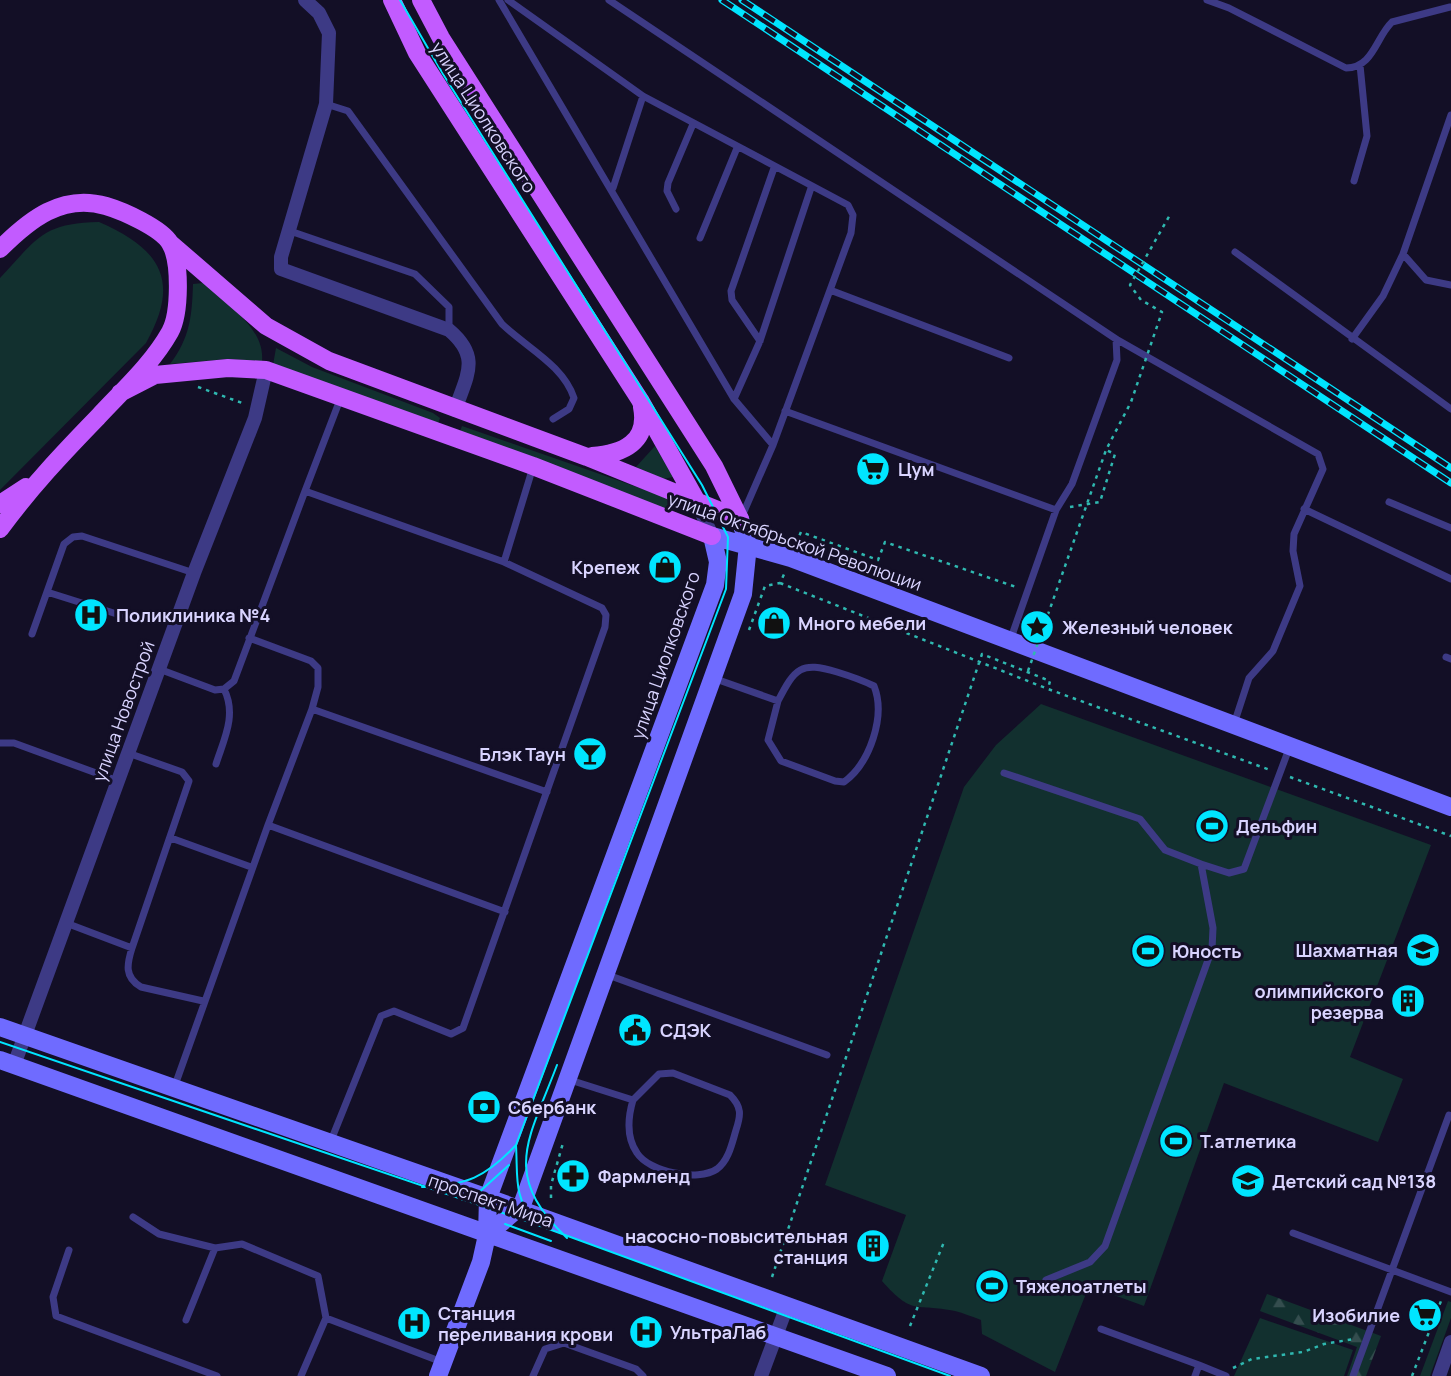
<svg xmlns="http://www.w3.org/2000/svg" width="1451" height="1376" font-family="Manrope,sans-serif">
	<style>
		.grass { fill: #12302f }
		.forest { fill: url(#forest-firs) }
		.lines { fill: none; stroke-linecap: round; stroke-linejoin: round }
		.path { stroke: #2fb8b0; stroke-width: 2.5; stroke-dasharray: 3.5 5; stroke-linecap: butt }
		.lane { stroke: #3d3a85; stroke-width: 7 }
		.street { stroke: #3d3a85; stroke-width: 14 }
		.secondary { stroke: #6f6bff; stroke-width: 18 }
		.primary { stroke: #c25bff; stroke-width: 18 }
		.tram { stroke: #00e5ff; stroke-width: 2 }
		.rail-casing { stroke: #00e5ff; stroke-width: 7 }
		.rail { stroke: #130f26; stroke-width: 4.5; stroke-dasharray: 13; stroke-linecap: butt }
		.path-bridge { stroke: #2fb8b0; stroke-width: 2.5; stroke-dasharray: 3.5 5; stroke-linecap: butt }
		.labels { text-anchor: middle; dominant-baseline: central; stroke-width: 6; stroke-linejoin: round; paint-order: stroke }
		.street-label { font-size: 18px; fill: #d9d4ff; stroke: #130f26 }
		.poi-label { font-size: 18px; font-weight: bold; fill: #d9d4ff; stroke: #130f26; text-anchor: start }
	</style>
	<defs>
		<pattern id="forest-firs" width="22" height="20" patternUnits="userSpaceOnUse" patternTransform="scale(1.75)"><rect width="22" height="20" fill="#12302f"/><path d="M5 1l3.5 6h-7zM16 11l3.5 6h-7z" fill="#344d4e"/></pattern>
	</defs>
	<rect width="100%" height="100%" fill="#130f26"/>
	<path class="grass" d="M99,222C161,249 181,281 146,343L0,490V278C37,239 42,223 99,222Z
		M203,283C226,305 265,327 262,361L227,359L170,364C190,338 192,316 193,284Z
		M276,348L312,367L433,413L440,418L437,426L273,365Z
		M462,426L683,503L679,510L661,508L459,434Z
		M655,446L673,477L663,479L636,467Z
		M1041,704L1431,845L1350,1057L1403,1079L1378,1142L1224,1083L1144,1306L1089,1286L1055,1372L982,1334L981,1320C973,1317 963,1313 955,1311C914,1303 913,1316 882,1281L906,1215L825,1185L964,787L996,745Z
		M1448,1301L1451,1302V1318L1430,1376H1420Z
		M1260,1318L1353,1350L1344,1376H1234Z"/>
	<path class="forest" d="M1267,1294L1381,1336L1366,1376H1347L1357,1347L1260,1311Z"/>
	<g class="lines">
		<path class="path" d="M198,387L245,404
			M1070,507L1100,502L1115,454L1106,450
			M796,543L801,532L878,560L885,542L1019,588
			M780,583L1048,689L1270,770
			M749,630L765,586L780,583L785,572
			M1290,777L1451,836
			M551,1198V1185L563,1143
			M772,1277L982,654L1050,681L1048,689
			M910,1326L944,1242
			M1233,1368L1252,1359L1303,1352L1324,1344L1354,1339
			M1412,1376L1441,1301"/>
		<path class="lane" d="M499,0L734,399L773,445
			M508,0L643,96L848,205L853,215L851,233L773,445L742,516
			M609,0L1116,339L1318,454L1323,469L1294,534L1293,551L1300,586L1273,651L1249,678L1234,724
			M1207,0L1229,8L1346,68C1373,68 1376,37 1392,22L1450,7
			M326,104L348,111L502,324C527,348 563,365 574,398L569,409L553,419
			M1354,181L1367,136L1360,65
			M613,188L643,96
			M676,209L667,191L668,183L693,124
			M290,231L415,274L449,307V330
			M700,238L737,148
			M1235,252L1451,409
			M1403,254L1426,280L1451,285
			M830,290L1009,358
			M1352,339L1383,296L1403,254L1451,115
			M760,341L732,300L731,291L774,168
			M341,397L305,491L504,562
			M734,399L760,341L811,188
			M785,411L1056,510
			M1389,502L1451,528
			M1304,509L1451,579
			M47,592L120,615L155,614L177,619
			M32,634L64,544L73,537L82,536L194,573
			M249,638L311,661L318,668V687L312,709
			M1011,638L1056,510L1072,484L1117,360L1116,339
			M1446,657L1451,659
			M159,669L215,690L224,689L234,681L305,491
			M713,678L778,701L768,740L781,761L835,781L844,782C870,763 886,716 874,686C862,680 850,676 837,672C801,661 795,668 778,701
			M0,743H14L118,781
			M128,753L182,772L189,781L132,948C127,964 124,977 141,987L203,1001
			M216,764C224,739 237,715 224,689
			M1004,773L1140,819L1165,850L1201,864
			M171,838L251,867
			M505,912L268,825L312,709L547,792
			M66,923L132,948
			M608,975L827,1055
			M570,1080L633,1100C628,1117 626,1137 637,1153C649,1172 698,1182 717,1169C729,1160 732,1143 736,1130C741,1115 742,1107 730,1095L673,1073L659,1074L633,1100
			M174,1088L268,825
			M330,1143L381,1016L394,1011L451,1034L463,1028L605,627L606,615L602,608L504,562L533,467
			M133,1217L159,1234L215,1248L242,1244L318,1276L326,1318L301,1376
			M1293,1233L1451,1292
			M69,1250L53,1297L56,1316L217,1376
			M1046,1280L1090,1262L1105,1246L1212,949L1213,928L1201,864L1229,873L1244,869L1290,746
			M326,1318L442,1362
			M186,1320L215,1248
			M1101,1329L1199,1365L1195,1376
			M1199,1365L1226,1376
			M533,1376L545,1349L564,1343L636,1369L643,1376
			M1353,1376L1449,1115"/>
		<path class="street" d="M305,0L319,13L329,33L326,104L281,257V269L449,330C481,357 467,375 455,410
			M697,502L712,536
			M14,1065L194,573L255,418L266,370
			M761,1376L787,1306
			M1439,1376L1451,1342"/>
		<path class="secondary" d="M712,536L791,558L1451,807
			M0,1027L488,1198L981,1376
			M0,1060L887,1376
			M487,1235L522,1205L743,594L748,545L740,519
			M438,1376L481,1262L487,1235L488,1198L715,585L718,562L712,536"/>
		<path class="primary" d="M392,0L417,53L640,400L697,502
			M421,0L441,38L714,466L740,519
			M170,243L266,326L329,361L587,457L740,519
			M0,249C29,220 62,193 106,206C123,211 161,228 170,243C181,261 180,314 170,332C152,364 123,390 98,417C63,453 30,488 0,529
			M120,393L155,375L228,368L266,370L533,466L712,536
			M592,456C623,454 649,442 642,407
			M0,504L26,487"/>
		<path class="tram" d="M400,0L443,74L702,485L728,537L726,589L516,1145C485,1178 467,1185 422,1187
			M0,1042L535,1224L950,1376
			M557,1065C529,1140 500,1174 567,1238
			M516,1145C518,1179 513,1194 535,1224
			M462,1200L477,1194L509,1165
			M505,1224L551,1241"/>
		<g class="rail-casing">
			<path id="rail" d="M722,0L1451,483
				M742,0L1451,468"/>
		</g>
		<use href="#rail" class="rail"/>
		<path class="path-bridge" d="M1028,671L1106,450L1131,402L1162,312L1141,300L1130,285L1171,213"/>
	</g>
	<defs>
		<g id="supermarket-disc" transform="scale(1.75)"><circle r="9.5" fill="#00e5ff" stroke="#130f26"/><path d="M-6-5.5h2.5l.6 2H6L4.5 2H-2.5L-4.4-4H-6ZM-1.5 3.2a1.3 1.3 0 1 0 .1 0ZM3 3.2a1.3 1.3 0 1 0 .1 0Z" fill="#111"/></g>
		<g id="shop-disc" transform="scale(1.75)"><circle r="9.5" fill="#00e5ff" stroke="#130f26"/><path d="M-5-2.5h2.3a2.7 3.5 0 0 1 5.4 0H5L5.5 6h-11ZM-1.5-2.5h3a1.5 2.3 0 0 0-3 0Z" fill="#111"/></g>
		<g id="hospital-disc" transform="scale(1.75)"><circle r="9.5" fill="#00e5ff" stroke="#130f26"/><path d="M-5-5h3v3.5h4V-5h3V5h-3V1.5h-4V5h-3Z" fill="#111"/></g>
		<g id="sight-disc" transform="scale(1.75)"><circle r="9.5" fill="#00e5ff" stroke="#130f26"/><path d="M0-6L1.8-2.2L6-1.7L2.9 1.2L3.7 5.4L0 3.3L-3.7 5.4L-2.9 1.2L-6-1.7L-1.8-2.2Z" fill="#111"/></g>
		<g id="bar-disc" transform="scale(1.75)"><circle r="9.5" fill="#00e5ff" stroke="#130f26"/><path d="M-6-5H6L.8 .8V4.5H3.5V6h-7V4.5H-.8V.8Z" fill="#111"/></g>
		<g id="stadium-disc" transform="scale(1.75)"><circle r="9.5" fill="#00e5ff" stroke="#130f26"/><path d="M0-5a6.5 5 0 1 0 0 10a6.5 5 0 1 0 0-10ZM-3.5-1.8h7v3.6h-7Z" fill="#111"/></g>
		<g id="school-disc" transform="scale(1.75)"><circle r="9.5" fill="#00e5ff" stroke="#130f26"/><path d="M0-5L7-2L0 1L-7-2ZM-4 1L0 2.5L4 1V4Q0 6-4 4Z" fill="#111"/></g>
		<g id="building-disc" transform="scale(1.75)"><circle r="9.5" fill="#00e5ff" stroke="#130f26"/><path d="M-4-6H4V6H1V3H-1V6H-4ZM-2.5-4.3h1.7v1.8h-1.7ZM.8-4.3h1.7v1.8H.8ZM-2.5-1h1.7V.8h-1.7ZM.8-1h1.7V.8H.8Z" fill="#111"/></g>
		<g id="civic-disc" transform="scale(1.75)"><circle r="9.5" fill="#00e5ff" stroke="#130f26"/><path d="M-.6-6.5H3V-4.5H.6V-3L4-1V1h2V6H-6V1h2V-1L-.6-3ZM-1.2 2.5V6h2.4V2.5Z" fill="#111"/></g>
		<g id="bank-disc" transform="scale(1.75)"><circle r="9.5" fill="#00e5ff" stroke="#130f26"/><path d="M-6-4H6V4H-6ZM0-2.3a2.3 2.3 0 1 0 0 4.6a2.3 2.3 0 1 0 0-4.6Z" fill="#111"/></g>
		<g id="pharmacy-disc" transform="scale(1.75)"><circle r="9.5" fill="#00e5ff" stroke="#130f26"/><path d="M-2-6h4v4h4v4h-4v4h-4v-4h-4v-4h4Z" fill="#111"/></g>
	</defs>
	<g fill-rule="evenodd">
		<use href="#supermarket-disc" x="873" y="469"/>
		<use href="#shop-disc" x="665" y="567"/>
		<use href="#hospital-disc" x="91" y="615"/>
		<use href="#shop-disc" x="774" y="623"/>
		<use href="#sight-disc" x="1037" y="627"/>
		<use href="#bar-disc" x="590" y="754"/>
		<use href="#stadium-disc" x="1212" y="826"/>
		<use href="#school-disc" x="1423" y="950"/>
		<use href="#stadium-disc" x="1148" y="951"/>
		<use href="#building-disc" x="1408" y="1001"/>
		<use href="#civic-disc" x="635" y="1030"/>
		<use href="#bank-disc" x="484" y="1107"/>
		<use href="#stadium-disc" x="1176" y="1141"/>
		<use href="#pharmacy-disc" x="573" y="1176"/>
		<use href="#school-disc" x="1248" y="1181"/>
		<use href="#building-disc" x="873" y="1246"/>
		<use href="#stadium-disc" x="992" y="1286"/>
		<use href="#supermarket-disc" x="1425" y="1315"/>
		<use href="#hospital-disc" x="414" y="1323"/>
		<use href="#hospital-disc" x="646" y="1332"/>
	</g>
	<g class="labels">
		<g class="street-label">
			<text transform="translate(484 117) rotate(57)">улица Циолковского</text>
			<text transform="translate(795 541) rotate(19)">улица Октябрьской Революции</text>
			<text transform="translate(665 655) rotate(-71)">улица Циолковского</text>
			<text transform="translate(123 711) rotate(-70)">улица Новострой</text>
			<text transform="translate(491 1200) rotate(19)">проспект Мира</text>
		</g>
		<g class="poi-label">
			<text x="898" y="469">Цум</text>
			<text x="640" y="567" text-anchor="end">Крепеж</text>
			<text x="116" y="615">Поликлиника №4</text>
			<text x="798" y="623">Много мебели</text>
			<text x="1062" y="627">Железный человек</text>
			<text x="566" y="754" text-anchor="end">Блэк Таун</text>
			<text x="1236" y="826">Дельфин</text>
			<text x="1398" y="950" text-anchor="end">Шахматная</text>
			<text x="1172" y="951">Юность</text>
			<text x="1384" y="991" text-anchor="end">олимпийского<tspan x="1384" dy="21">резерва</tspan></text>
			<text x="660" y="1030">СДЭК</text>
			<text x="508" y="1107">Сбербанк</text>
			<text x="1200" y="1141">Т.атлетика</text>
			<text x="598" y="1176">Фармленд</text>
			<text x="1272" y="1181">Детский сад №138</text>
			<text x="848" y="1236" text-anchor="end">насосно-повысительная<tspan x="848" dy="21">станция</tspan></text>
			<text x="1016" y="1286">Тяжелоатлеты</text>
			<text x="438" y="1313">Станция<tspan x="438" dy="21">переливания крови</tspan></text>
			<text x="1400" y="1315" text-anchor="end">Изобилие</text>
			<text x="670" y="1332">УльтраЛаб</text>
		</g>
	</g>
</svg>
